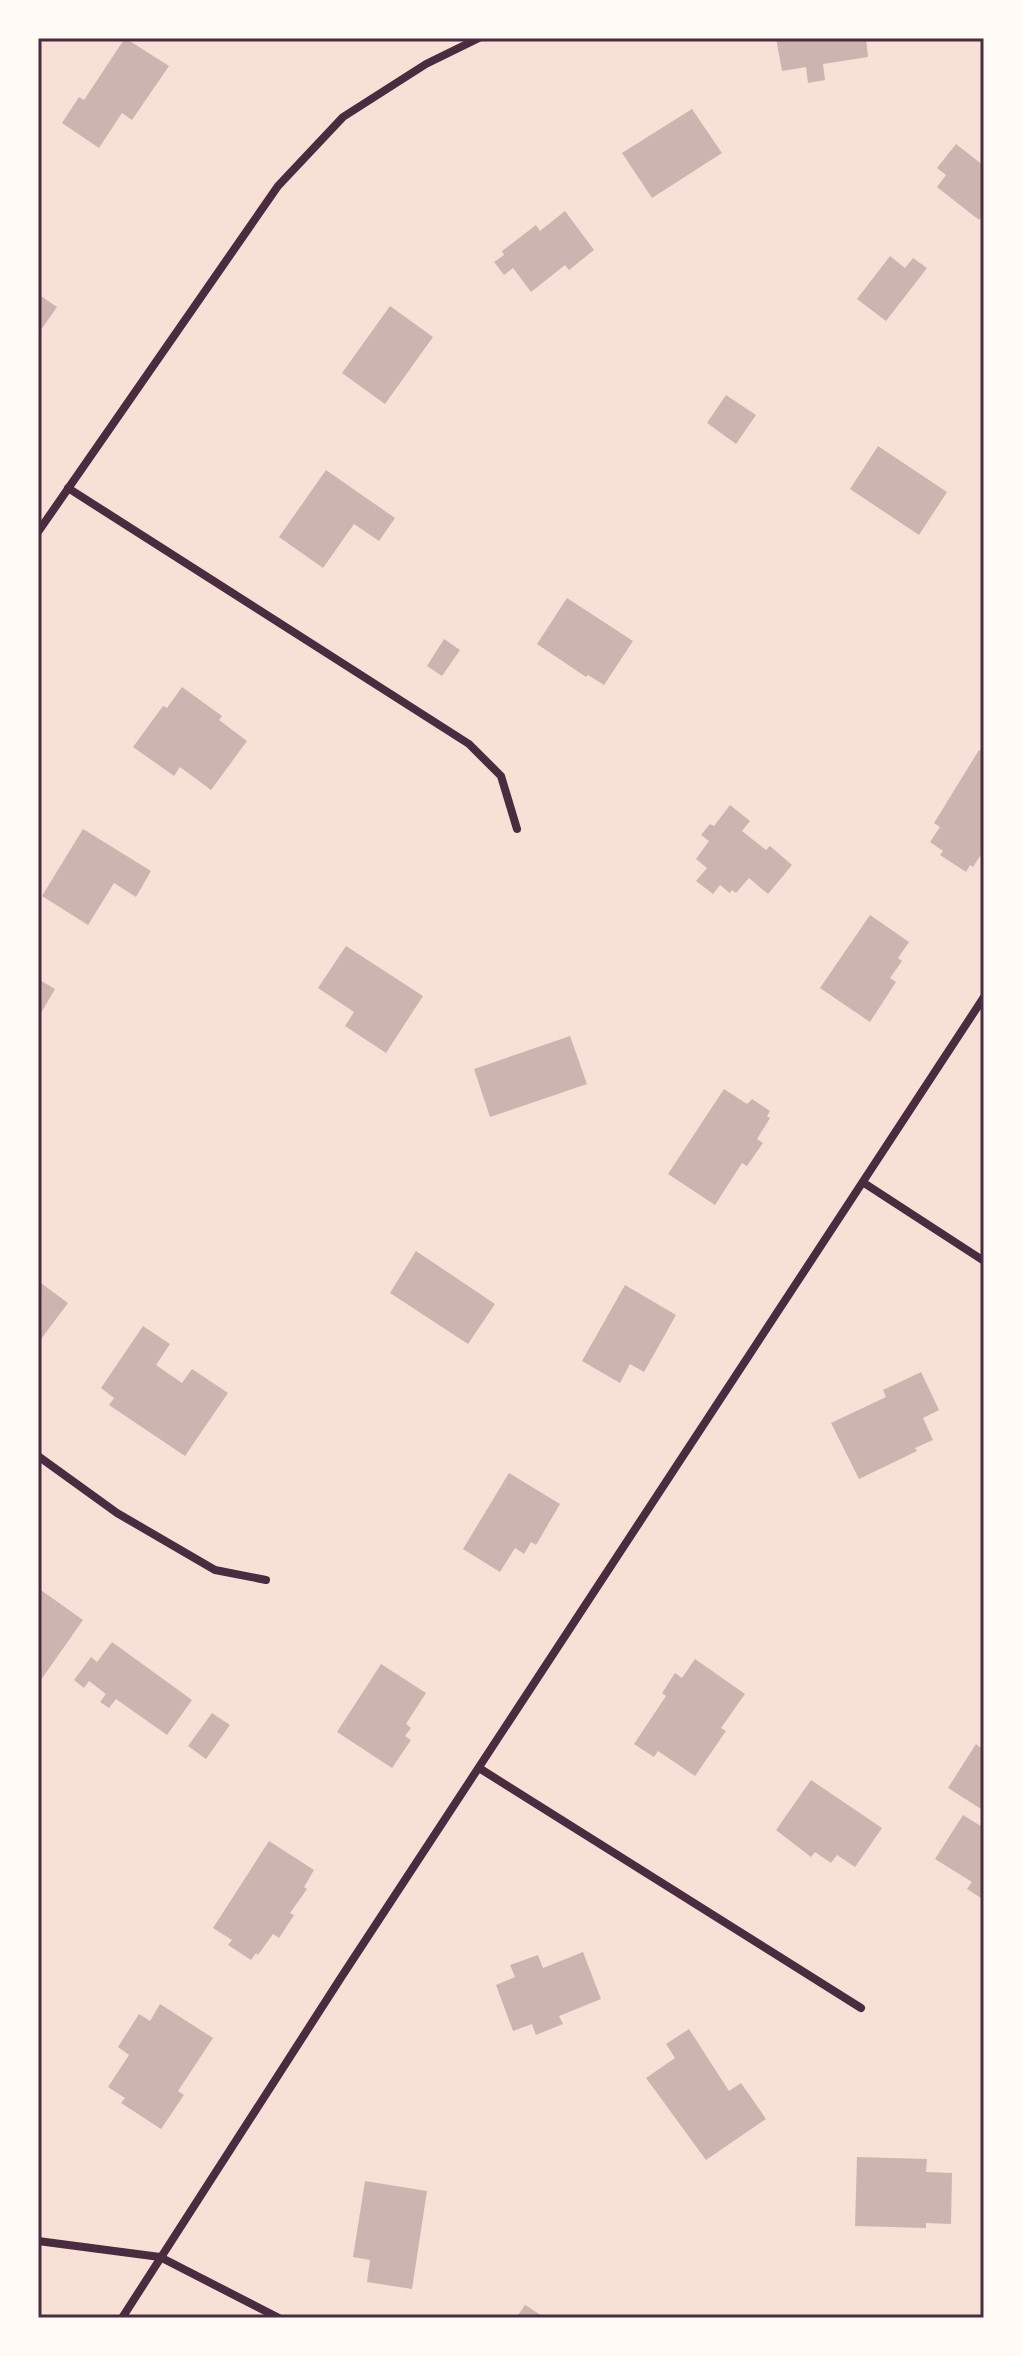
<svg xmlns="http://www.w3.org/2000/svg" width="1022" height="2356" font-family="Commissioner,sans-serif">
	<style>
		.building { fill: #ccb4b1 }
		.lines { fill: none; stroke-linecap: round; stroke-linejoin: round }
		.minor { stroke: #4a2c40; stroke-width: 8 }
		.neatline { fill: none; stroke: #4a2c40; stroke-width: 3 }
	</style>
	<rect width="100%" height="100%" fill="#f7e1d7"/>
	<path class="building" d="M125,38L169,66L132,120L122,113L99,148L62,123L79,97L84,100Z
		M776,38H866L868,57L823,64L825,80L808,83L806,67L782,71Z
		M692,109L722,153L652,198L622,153Z
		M956,144L984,166V213L979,220L937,187L946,175L937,168Z
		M565,211L594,250L569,270L565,265L531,292L513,268L504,275L494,262L504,255L502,251L536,225L540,231Z
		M890,256L905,268L913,258L927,268L886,321L857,299Z
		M38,294L57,307L38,334Z
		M390,306L433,337L385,404L342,373Z
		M726,395L756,415L736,444L707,423Z
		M878,446L947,492L919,535L850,489Z
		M326,470L395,518L379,541L354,524L323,568L279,537Z
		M567,598L633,641L604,685L588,675L586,677L537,644Z
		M444,639L460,650L442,676L427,666Z
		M182,687L222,716L219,720L247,741L211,790L180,767L174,776L133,747L163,706L167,708Z
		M979,750L984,753V850L973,867L970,865L966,872L940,855L943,851L930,842L940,827L934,823Z
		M730,805L750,821L742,831L766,850L770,846L792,865L768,894L749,878L736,893L732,890L730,893L720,885L713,894L696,881L707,868L696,859L709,841L701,835L710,824L714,826Z
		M83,829L151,871L136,897L114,883L88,925L42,896Z
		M870,915L909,942L898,958L902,961L890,978L896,982L870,1022L820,988Z
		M346,946L423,996L386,1053L345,1026L354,1012L318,988Z
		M38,979L55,989L38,1018Z
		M570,1036L587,1084L490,1117L474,1069Z
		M724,1089L747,1104L752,1099L770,1111L767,1116L770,1118L757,1139L763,1143L747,1166L742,1163L715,1205L668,1174Z
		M416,1251L495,1304L468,1344L390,1293Z
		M38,1281L68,1303L38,1343Z
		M625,1285L676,1315L644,1372L630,1364L620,1383L582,1361Z
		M143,1326L170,1344L156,1365L182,1383L192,1369L228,1393L185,1456L109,1405L114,1398L101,1388Z
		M921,1372L939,1410L923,1418L933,1440L915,1448L917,1451L859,1479L831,1423L886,1397L883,1390Z
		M509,1473L560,1504L536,1545L531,1542L524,1554L515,1548L500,1572L463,1549Z
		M38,1588L83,1620L38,1684Z
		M112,1642L192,1700L167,1735L116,1699L109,1708L100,1702L106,1694L89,1681L84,1688L74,1680L91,1657L97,1662Z
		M695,1659L745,1694L721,1728L726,1731L695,1776L658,1751L654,1757L634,1744L666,1696L662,1693L675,1673L682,1678Z
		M381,1664L426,1693L406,1724L411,1728L405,1736L411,1740L392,1768L337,1732Z
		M212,1713L230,1725L206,1759L188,1746Z
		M976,1744L984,1750V1805L981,1809L948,1788Z
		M811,1780L882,1828L855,1867L837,1855L831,1863L815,1852L811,1857L776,1830Z
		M963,1815L984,1828V1900L967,1889L972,1882L935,1859Z
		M269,1841L314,1870L304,1887L307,1889L290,1913L294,1915L279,1938L273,1934L258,1955L256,1953L251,1960L228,1945L232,1940L213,1928Z
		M583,1952L601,1999L559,2016L563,2024L536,2035L532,2024L513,2031L496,1985L515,1977L510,1965L538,1955L543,1968Z
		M160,2004L213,2038L178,2091L184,2095L161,2129L121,2103L125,2098L108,2087L129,2055L118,2047L139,2014L150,2021Z
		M689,2029L729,2091L741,2083L766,2119L706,2160L646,2078L675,2058L666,2044Z
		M857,2157L927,2159L926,2172L952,2173L951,2224L926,2223V2228L855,2226Z
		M365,2181L427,2191L412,2289L367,2282L370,2260L353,2257Z
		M525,2305L527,2306L545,2318H516Z"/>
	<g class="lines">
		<path class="minor" d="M68,488L469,744L501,776L517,829
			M38,532L278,186L343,117L426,64L479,38
			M864,1183L984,1261
			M38,1456L117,1513L215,1570L266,1580
			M479,1768L861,2008
			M38,2241L160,2257L279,2318
			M122,2318L342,1976L984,997"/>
	</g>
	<rect width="1022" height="2356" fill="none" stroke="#fffaf5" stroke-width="80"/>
	<rect x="40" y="40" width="942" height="2276" class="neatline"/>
</svg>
